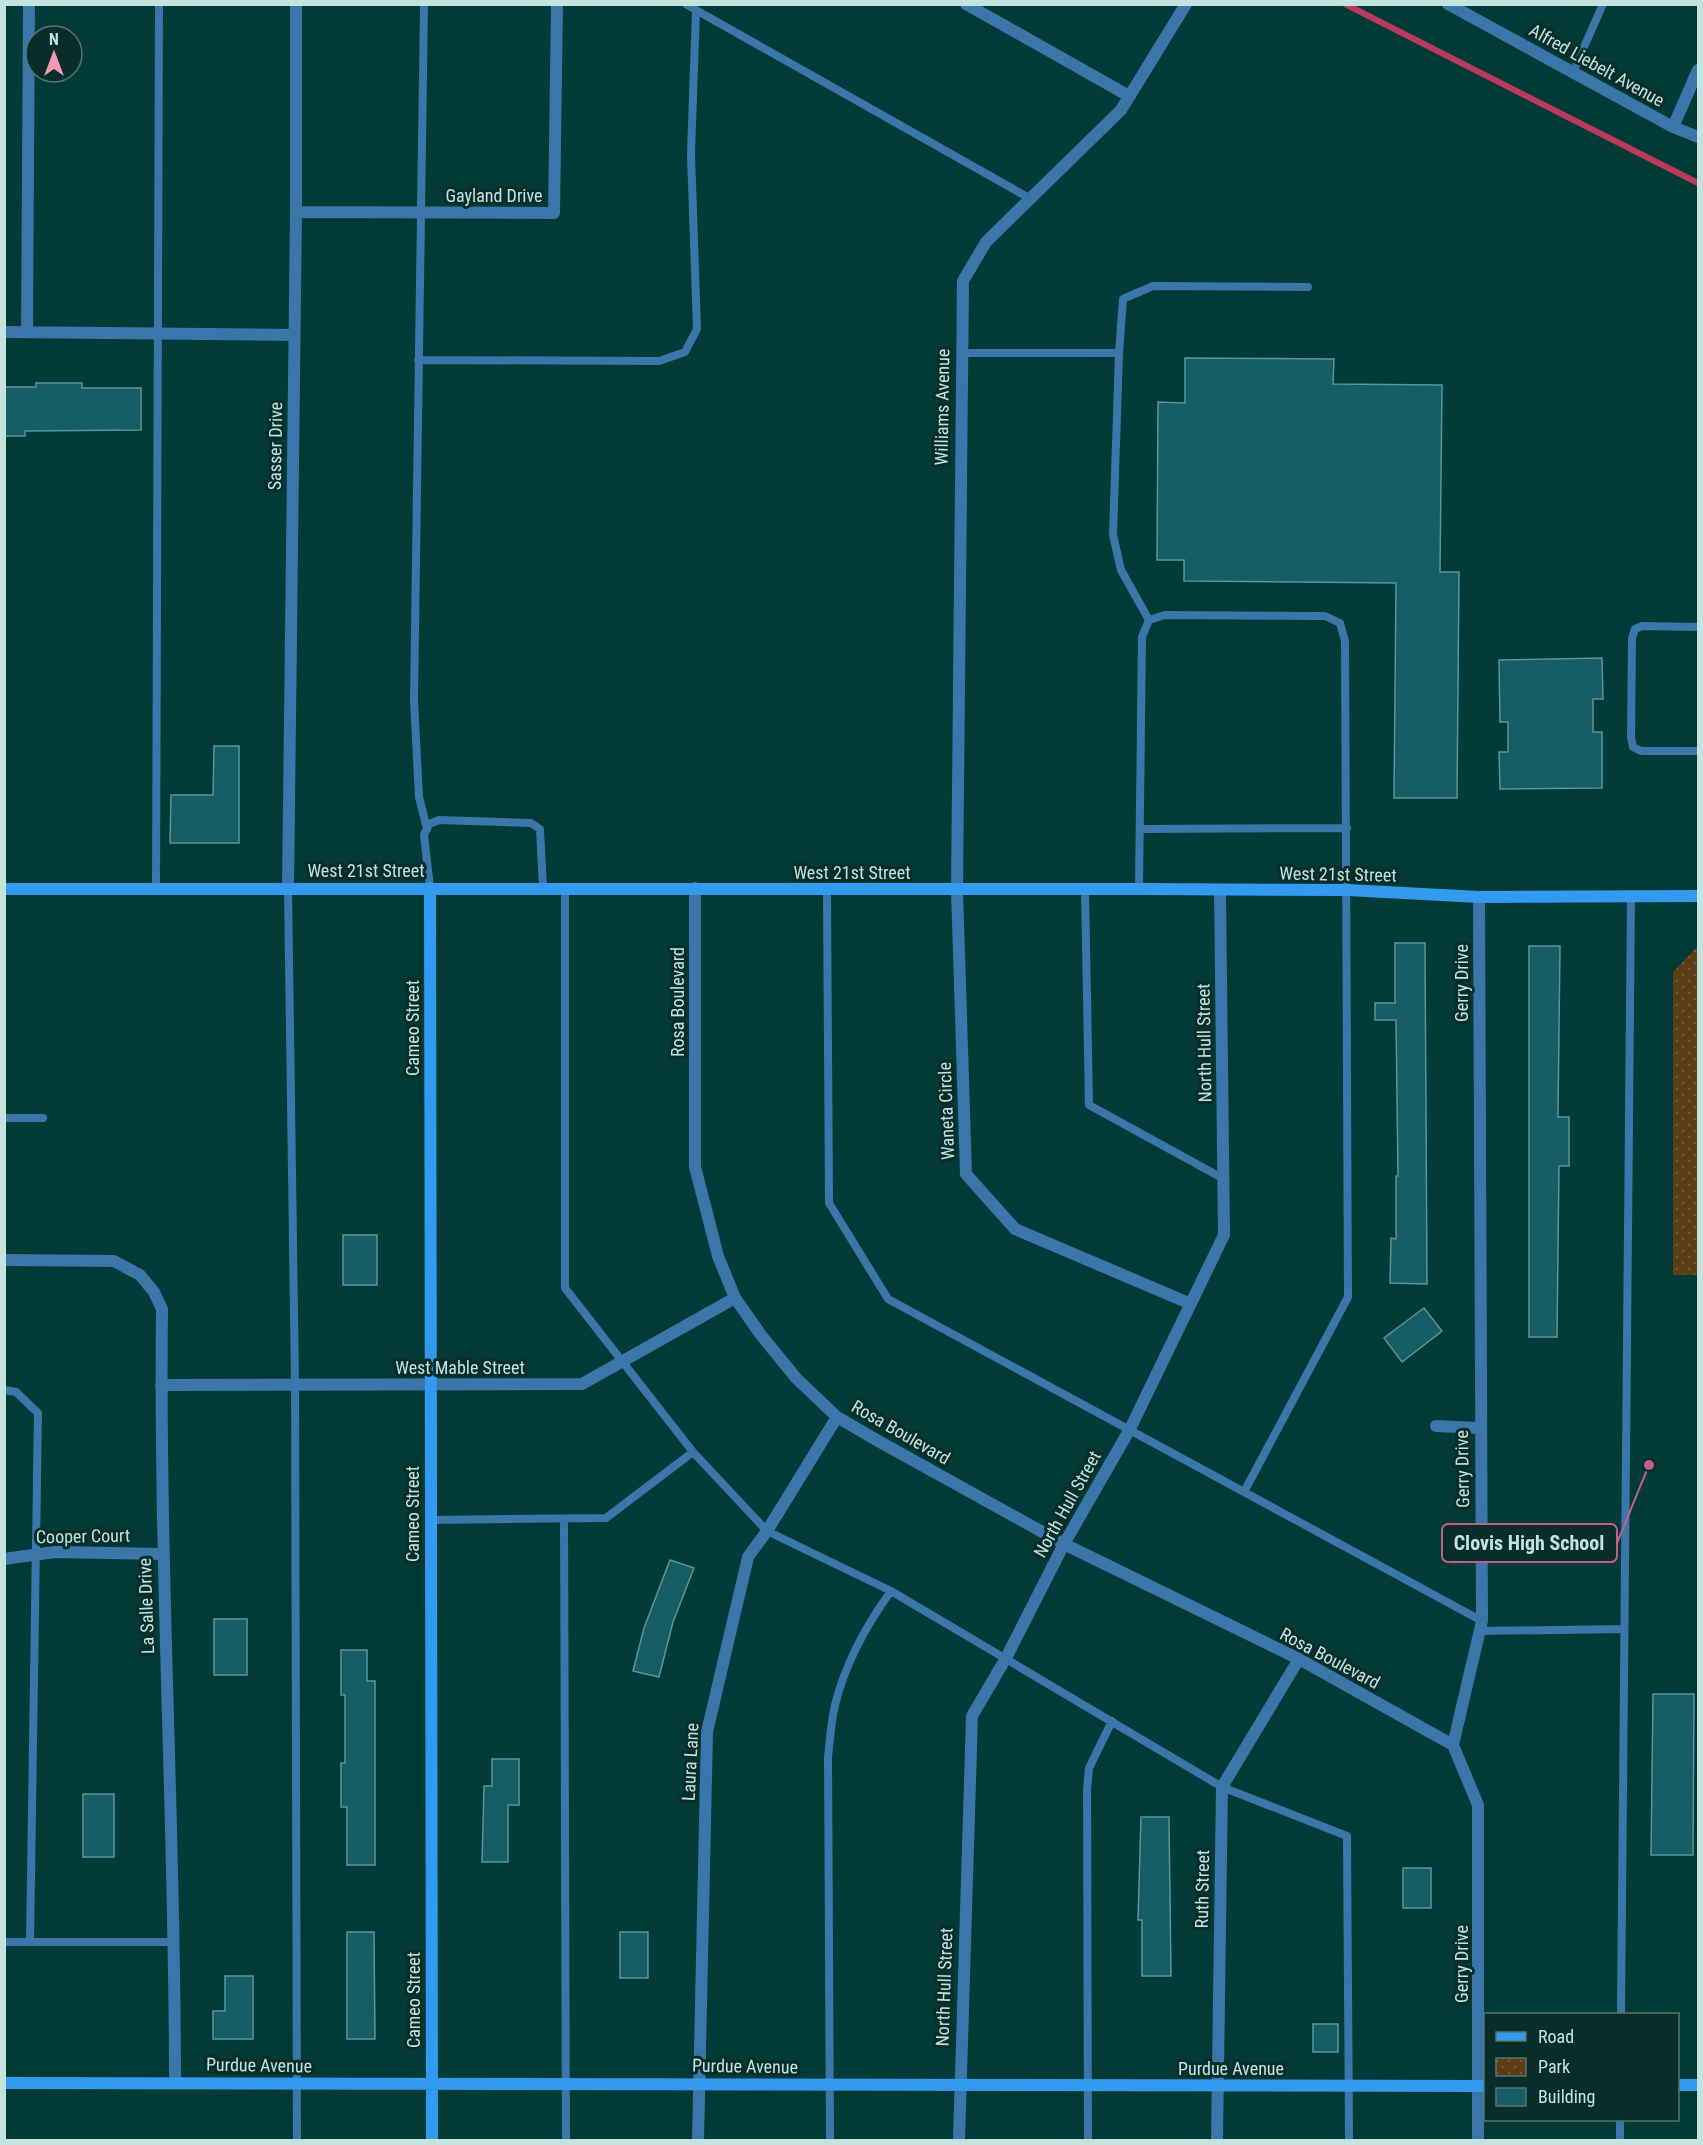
<svg xmlns="http://www.w3.org/2000/svg" width="1703" height="2145" font-family="'Roboto Condensed',sans-serif">
	<style>
		.park { fill: url(#park-dots) }
		.lines { fill: none; stroke-linecap: round; stroke-linejoin: round }
		.stream { stroke: #bc395e; stroke-width: 6 }
		.building { fill: #175d66; stroke: #55969f; stroke-width: 1.5 }
		.lane { stroke: #3b76aa; stroke-width: 8 }
		.street { stroke: #3b76aa; stroke-width: 12 }
		.secondary { stroke: #339bef; stroke-width: 12 }
		.labels { text-anchor: middle; dominant-baseline: central; stroke-width: 6; stroke-linejoin: round; paint-order: stroke }
		.street-label { font-size: 18px; fill: #c3e3df; stroke: #092d2b }
		.leader { fill: none; stroke: #c25f89; stroke-width: 2 }
		.callout-dot { fill: #c25f89; stroke: #092d2b; stroke-width: 2 }
		.callout { fill: #092d2b; stroke: #c25f89; stroke-width: 2 }
		.callout-label { font-size: 20px; text-anchor: middle; font-weight: bold; fill: #c3e3df }
	</style>
	<defs>
		<pattern id="park-dots" width="8" height="8" patternUnits="userSpaceOnUse" patternTransform="scale(1.5)"><rect width="8" height="8" fill="#5d3d15"/><path d="M2 2h.1M6 6h.1" fill="none" stroke="#735937" stroke-width="1.8" stroke-linecap="round"/></pattern>
	</defs>
	<rect width="100%" height="100%" fill="#013a36"/>
	<path class="park" d="M1698,946V1275H1673V972Z"/>
	<g class="lines">
		<path class="stream" d="M1345,4L1698,183"/>
	</g>
	<path class="building" d="M1185,358L1334,359L1333,384L1442,385L1440,572H1459L1457,798H1394L1396,583L1184,581V560H1157L1158,402L1185,403Z
		M36,383H82V388H141V430L25,431V436H4V387H36Z
		M1602,658L1603,699H1593V732H1602V788L1500,789L1499,752H1508V722H1500L1499,660Z
		M214,746H239V843H170L171,795H213Z
		M1395,943H1425L1427,1284L1390,1283L1391,1238L1396,1239V1176H1398L1396,1020H1375V1003H1395Z
		M1529,946H1560L1558,1117H1569V1166H1559L1557,1337H1529Z
		M343,1235H377V1285H343Z
		M1424,1308L1442,1331L1402,1362L1384,1338Z
		M670,1560L694,1568L673,1622L659,1677L633,1671L644,1628Z
		M214,1619H247V1675H214Z
		M341,1650H367V1681H375V1865H347V1807H341V1763H345V1695H341Z
		M1653,1694H1694L1693,1855H1651Z
		M492,1759H519V1805H508V1862H482L484,1786H492Z
		M83,1794H114V1857H83Z
		M1141,1817H1169L1171,1976H1142V1920H1138Z
		M1403,1868H1431V1908H1403Z
		M347,1932H374L375,2039H347Z
		M620,1932H648V1978H620Z
		M225,1976H253V2039H213V2011H225Z
		M1313,2024H1338V2052H1313Z"/>
	<g class="lines">
		<path class="lane" d="M424,4L414,700L419,797L427,829
			M696,10L1031,199
			M1573,72L1603,4
			M961,353H1119L1113,535L1121,570L1149,620
			M1119,353L1123,299L1153,286L1308,287
			M418,360L659,361L685,352L697,329L691,154L696,10L686,4
			M1698,627L1642,626L1635,629L1632,638L1631,737L1633,747L1641,751H1698
			M1140,829L1347,828
			M288,888L295,1385L297,2140
			M430,888L424,835L429,824L439,820L531,823L540,829L543,888
			M565,888V1288L693,1452L767,1531L891,1591L1222,1787L1347,1836L1349,2140
			M1085,889L1089,1105L1224,1179
			M1139,889L1142,637L1149,620L1165,615L1325,616L1340,623L1345,641L1348,1297L1244,1492
			M156,890L159,4
			M827,890L829,1203L888,1299L1482,1621
			M4,1118H43
			M4,1390L16,1392L38,1413L30,1942
			M564,1519L566,2140
			M430,1520L606,1518L693,1452
			M1480,1631L1624,1629
			M4,1942H175
			M1621,2014L1631,896
			M830,2140L828,1757C830,1740 831,1722 835,1705C845,1665 867,1624 891,1591
			M1088,2140L1087,1789L1089,1768L1112,1721
			M1620,2140V2120"/>
		<path class="street" d="M966,4L1129,96
			M1186,4L1121,110L986,242L963,281L957,890L966,1174L1015,1229L1191,1304
			M1448,4L1673,127L1698,137
			M1673,127L1698,70
			M296,212L554,213L557,4
			M4,332L294,335
			M27,332L29,4
			M288,888L296,212V4
			M695,888V1167L718,1256L735,1298L761,1335L796,1378L837,1417L880,1442L1064,1544L1299,1659L1453,1745
			M4,1260L114,1261L140,1275L154,1292L162,1309C159,1567 175,1824 175,2082
			M161,1385L582,1384L735,1298
			M1436,1426L1479,1428
			M4,1559L55,1552L162,1554
			M698,2140L707,1732L748,1557L767,1531L837,1417
			M959,2140L972,1716L1006,1658L1064,1544L1130,1429L1224,1235L1220,890
			M1217,2140L1222,1787L1299,1659
			M1478,2140V1805L1453,1745L1482,1621L1479,897"/>
		<path class="secondary" d="M430,888L432,2140
			M4,889H1139L1348,890L1479,897L1698,896
			M4,2083L1486,2086
			M1678,2085H1698"/>
	</g>
	<g class="labels">
		<g class="street-label">
			<text transform="translate(1597 65) rotate(29)">Alfred Liebelt Avenue</text>
			<text x="494" y="195">Gayland Drive</text>
			<text transform="translate(942 407) rotate(-89)">Williams Avenue</text>
			<text transform="translate(275 446) rotate(-89)">Sasser Drive</text>
			<text x="366" y="870">West 21st Street</text>
			<text x="852" y="872">West 21st Street</text>
			<text transform="translate(1338 874) rotate(1)">West 21st Street</text>
			<text transform="translate(1461 983) rotate(-90)">Gerry Drive</text>
			<text transform="translate(677 1002) rotate(-90)">Rosa Boulevard</text>
			<text transform="translate(412 1028) rotate(-90)">Cameo Street</text>
			<text transform="translate(1204 1043) rotate(-91)">North Hull Street</text>
			<text transform="translate(946 1111) rotate(-92)">Waneta Circle</text>
			<text x="460" y="1367">West Mable Street</text>
			<text transform="translate(901 1432) rotate(30)">Rosa Boulevard</text>
			<text transform="translate(1462 1469) rotate(-91)">Gerry Drive</text>
			<text transform="translate(1067 1504) rotate(-61)">North Hull Street</text>
			<text transform="translate(412 1514) rotate(-90)">Cameo Street</text>
			<text transform="translate(83 1536) rotate(-1)">Cooper Court</text>
			<text transform="translate(146 1606) rotate(-92)">La Salle Drive</text>
			<text transform="translate(1330 1658) rotate(28)">Rosa Boulevard</text>
			<text transform="translate(690 1762) rotate(-87)">Laura Lane</text>
			<text transform="translate(1202 1889) rotate(-89)">Ruth Street</text>
			<text transform="translate(1461 1964) rotate(-90)">Gerry Drive</text>
			<text transform="translate(944 1987) rotate(-88)">North Hull Street</text>
			<text transform="translate(413 2000) rotate(-90)">Cameo Street</text>
			<text transform="translate(259 2065) rotate(1)">Purdue Avenue</text>
			<text transform="translate(745 2066) rotate(1)">Purdue Avenue</text>
			<text x="1231" y="2068">Purdue Avenue</text>
		</g>
	</g>
	<path class="leader" d="M1649 1465L1617 1543"/>
	<circle class="callout-dot" cx="1649" cy="1465" r="6"/>
	<rect class="callout" x="1442" y="1524" width="175" height="38" rx="6"/>
	<g class="callout-label">
		<text x="1529" y="1550">Clovis High School</text>
	</g>
	<rect width="1703" height="2145" fill="none" stroke="#c3e3df" stroke-width="12"/>
	<rect x="1484" y="2013" width="195" height="108" fill="#092d2b" stroke="#537673" stroke-width="1.5"/>
	<rect x="1496" y="2032" width="30" height="9" fill="#339bef" stroke="#537673" stroke-width="1.5"/>
	<text x="1538" y="2043" font-size="18" fill="#c3e3df">Road</text>
	<rect x="1496" y="2058" width="30" height="18" fill="url(#park-dots)" stroke="#537673" stroke-width="1.5"/>
	<text x="1538" y="2073" font-size="18" fill="#c3e3df">Park</text>
	<rect x="1496" y="2088" width="30" height="18" fill="#175d66" stroke="#537673" stroke-width="1.5"/>
	<text x="1538" y="2103" font-size="18" fill="#c3e3df">Building</text>
	<g transform="translate(54 54)"><circle r="28" fill="#092d2b" stroke="#537673" stroke-width="1.5"/>
	<path d="M0-4.5L10 22L0 15L-10 22Z" fill="#f39aab"/>
	<text y="-9" font-size="16" font-weight="bold" text-anchor="middle" fill="#c3e3df">N</text>
	</g>
</svg>
